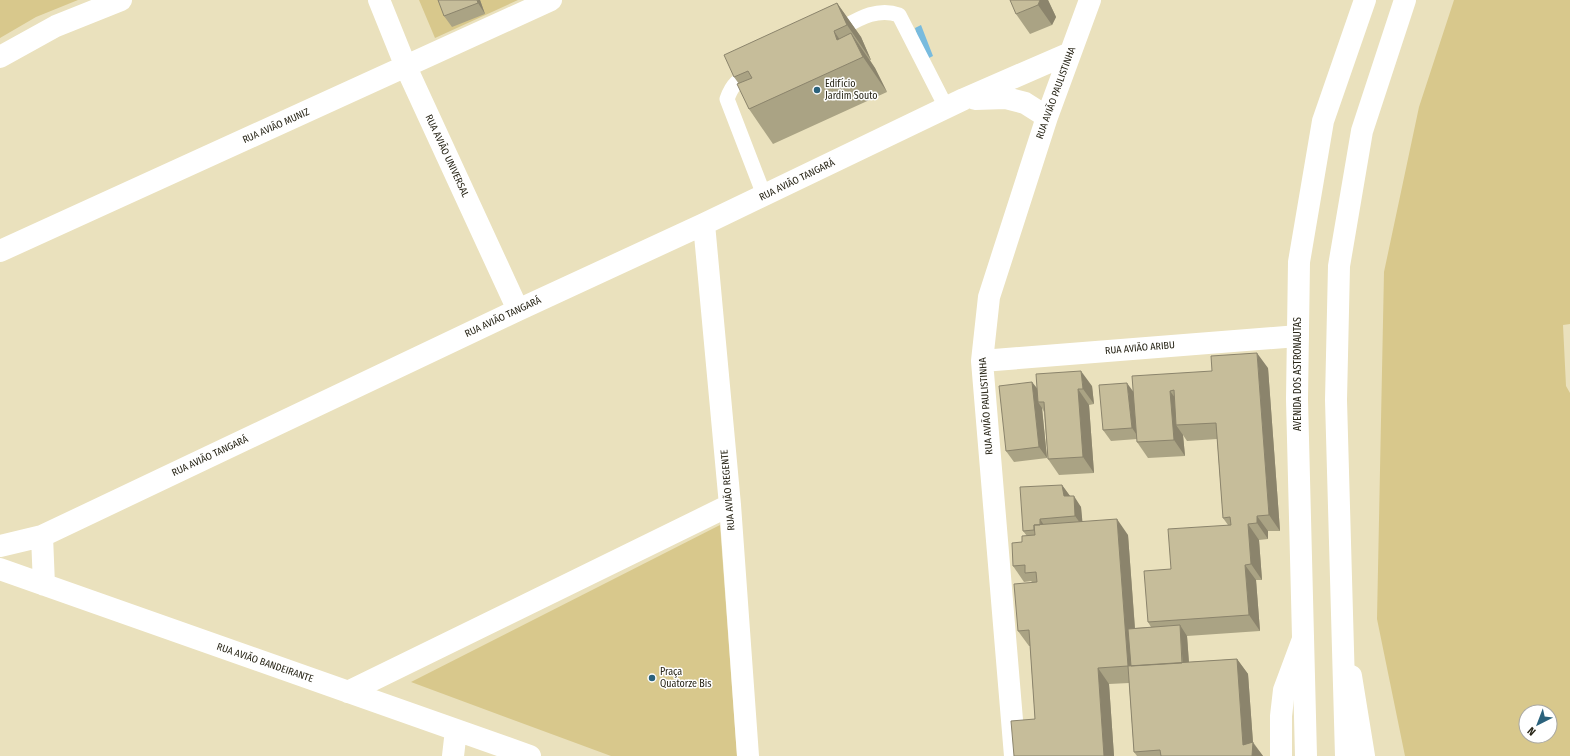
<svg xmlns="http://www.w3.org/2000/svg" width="1570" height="756" font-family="'Fira Sans Condensed',sans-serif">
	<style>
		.green { fill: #d8c88c; fill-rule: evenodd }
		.water { fill: #78bbde }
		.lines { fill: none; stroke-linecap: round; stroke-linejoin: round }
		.service { stroke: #fff; stroke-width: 15 }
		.minor { stroke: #fff; stroke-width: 22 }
		.secondary { stroke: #fff; stroke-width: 22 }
		.wall { fill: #aaa384 }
		.shaded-wall { fill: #8b846c }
		.building { fill: #c6bd9a; stroke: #8b846c }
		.poi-dot { fill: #2b627c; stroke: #fff; stroke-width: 1.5 }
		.labels { text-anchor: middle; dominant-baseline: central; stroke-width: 3; stroke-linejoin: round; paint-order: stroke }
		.poi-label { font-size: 10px; fill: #292618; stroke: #fff; text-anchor: start }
		.street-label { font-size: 10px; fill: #292618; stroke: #fff }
	</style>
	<rect width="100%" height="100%" fill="#eae1bd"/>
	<path class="green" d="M0,0H78L36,17L0,38Z
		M419,0H518L435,38Z
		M1454,0H1570V324L1563,325L1566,386L1570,393V756H1405L1377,619L1384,272L1419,107ZM1526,712H1550V736H1526Z
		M720,525L737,756H611L411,682Z"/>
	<path class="water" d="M921,25L933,56L917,64L920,46L915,28Z"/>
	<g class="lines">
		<path class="service" d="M833,33C854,22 875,6 899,15L946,107
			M754,72C739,80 733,82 727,99L764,195"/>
		<path class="minor" d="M379,0L406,67L518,310
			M0,57L56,26L121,0
			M975,99L1006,98L1025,103L1047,117
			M704,224L730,505L748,756
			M0,251L551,0
			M982,361L1298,336
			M42,536L44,585
			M0,546L42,536L518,310L704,224L964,99L1070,53
			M0,569L530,756
			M1351,676L1364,756
			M348,692L730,505
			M453,756L456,730
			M1015,756L982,361L989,297L1047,117L1090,0
			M1281,756V716L1284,690L1303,639"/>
		<path class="secondary" d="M1306,756L1297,399L1299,262L1323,121L1365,0
			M1346,756L1336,400L1339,266L1362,131L1405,0"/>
	</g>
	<path class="wall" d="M480,0L485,14L452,27L444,16Z
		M1048,0L1056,17L1052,25L1030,34L1016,14Z
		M837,3L861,37L871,60H870L875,68L887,92L773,144L749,109L739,84L734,77Z
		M1268,368L1280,531H1268V539L1259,540L1262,580H1256L1260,631L1187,636L1189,662L1237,659L1248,674L1253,742L1263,756H1137L1134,752L1129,683L1109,684L1114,756H1014L1035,719L1030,646H1029L1018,631L1032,582L1031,581L1024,582L1013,566L1022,542L1027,536L1023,531L1062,485L1070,496L1081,507L1082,522L1128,535L1135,628L1151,627L1148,622L1171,569L1228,525L1223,518L1217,439L1187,441L1183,435L1185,456L1148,458L1137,442V439L1111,441L1103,430L1133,392Z
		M1032,382L1037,388L1092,386L1094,404L1089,405L1094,473L1059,475L1048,459L1044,412L1042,408L1047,458L1014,462L1006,451Z"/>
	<path class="shaded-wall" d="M477,0H480L485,14L478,3Z
		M1040,0H1048L1056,17L1052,25L1038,5Z
		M837,3L861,37L871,60L847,25Z
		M834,31L854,61L837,40Z
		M851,33L875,68L887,92L863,57Z
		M1257,353L1268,368L1280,531L1269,515Z
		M1081,371L1092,386L1094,404L1083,389Z
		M1032,382L1040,393L1038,402L1042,408L1047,458L1039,447Z
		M1127,383L1135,394L1139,438L1132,428Z
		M1078,389L1089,405L1094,473L1083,457Z
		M1170,391L1181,406L1176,425L1183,435L1185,456L1174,440Z
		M1062,485L1070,496L1071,507L1064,496Z
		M1074,496L1081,507L1083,527L1075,516Z
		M1257,516L1268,531V539L1257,523Z
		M1040,519L1047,530H1041Z
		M1117,519L1128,535L1138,671L1128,666Z
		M1248,524L1259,540L1262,580L1251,564Z
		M1245,565L1256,580L1260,631L1249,615Z
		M1180,625L1187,636L1190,678L1183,667Z
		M1237,659L1248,674L1253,743L1263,756H1251L1243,745Z
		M1098,668L1109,684L1114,756H1104Z"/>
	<path class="building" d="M438,0H477L478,3L444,16Z
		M1010,0H1040L1038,5L1016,14Z
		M837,3L847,25L834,31L837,40L851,33L863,57L749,109L737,84L752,78L748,71L734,77L724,55Z
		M1257,353L1269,515L1257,516V523L1248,524L1251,564L1245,565L1249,615L1148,622L1144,571L1171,569L1168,529L1231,525L1230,517L1223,518L1216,423L1176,425L1174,390L1170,391L1174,440L1137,442L1132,376L1212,371L1211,356Z
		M1081,371L1083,389H1078L1083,457L1048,459L1044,402H1038L1036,374Z
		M1032,382L1039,447L1006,451L999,386Z
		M1127,383L1132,428L1103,430L1099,385Z
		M1062,485L1064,496H1074L1075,516L1040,519V525H1034V530L1023,531L1020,487Z
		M1117,519L1128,666L1098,668L1104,756H1014L1011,721L1035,719L1029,630L1018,631L1014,584L1037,582L1036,572L1025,573V565L1013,566L1012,543L1022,542V536L1035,535L1034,525Z
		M1180,625L1182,663L1131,666L1128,629Z
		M1237,659L1243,745L1253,742L1252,756H1161L1160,750L1134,752L1128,666Z"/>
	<g class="poi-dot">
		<circle cx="817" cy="90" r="4"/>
		<circle cx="652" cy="678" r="4"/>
	</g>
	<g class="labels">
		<g class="poi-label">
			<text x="825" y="84">Edifício<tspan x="825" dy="12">Jardim Souto</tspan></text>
			<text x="660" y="672">Praça<tspan x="660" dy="12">Quatorze Bis</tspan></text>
		</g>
		<g class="street-label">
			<text transform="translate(1056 93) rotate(-70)">RUA AVIÃO PAULISTINHA</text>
			<text transform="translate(276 126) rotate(-24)">RUA AVIÃO MUNIZ</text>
			<text transform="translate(447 156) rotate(65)">RUA AVIÃO UNIVERSAL</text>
			<text transform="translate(797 180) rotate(-26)">RUA AVIÃO TANGARÁ</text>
			<text transform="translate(503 317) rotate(-25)">RUA AVIÃO TANGARÁ</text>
			<text transform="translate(1140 348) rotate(-5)">RUA AVIÃO ARIBU</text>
			<text transform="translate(1298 374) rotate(-90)">AVENIDA DOS ASTRONAUTAS</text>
			<text transform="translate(986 406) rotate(-94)">RUA AVIÃO PAULISTINHA</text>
			<text transform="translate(210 456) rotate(-25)">RUA AVIÃO TANGARÁ</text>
			<text transform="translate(728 490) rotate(-95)">RUA AVIÃO REGENTE</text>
			<text transform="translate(265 663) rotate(19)">RUA AVIÃO BANDEIRANTE</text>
		</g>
	</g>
	<g transform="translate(1538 724) rotate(222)"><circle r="19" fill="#ffffff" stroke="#a9a8a3"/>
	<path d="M0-3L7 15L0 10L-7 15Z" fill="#2b627c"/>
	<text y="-6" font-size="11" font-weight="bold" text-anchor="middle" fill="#292618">N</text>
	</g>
</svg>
